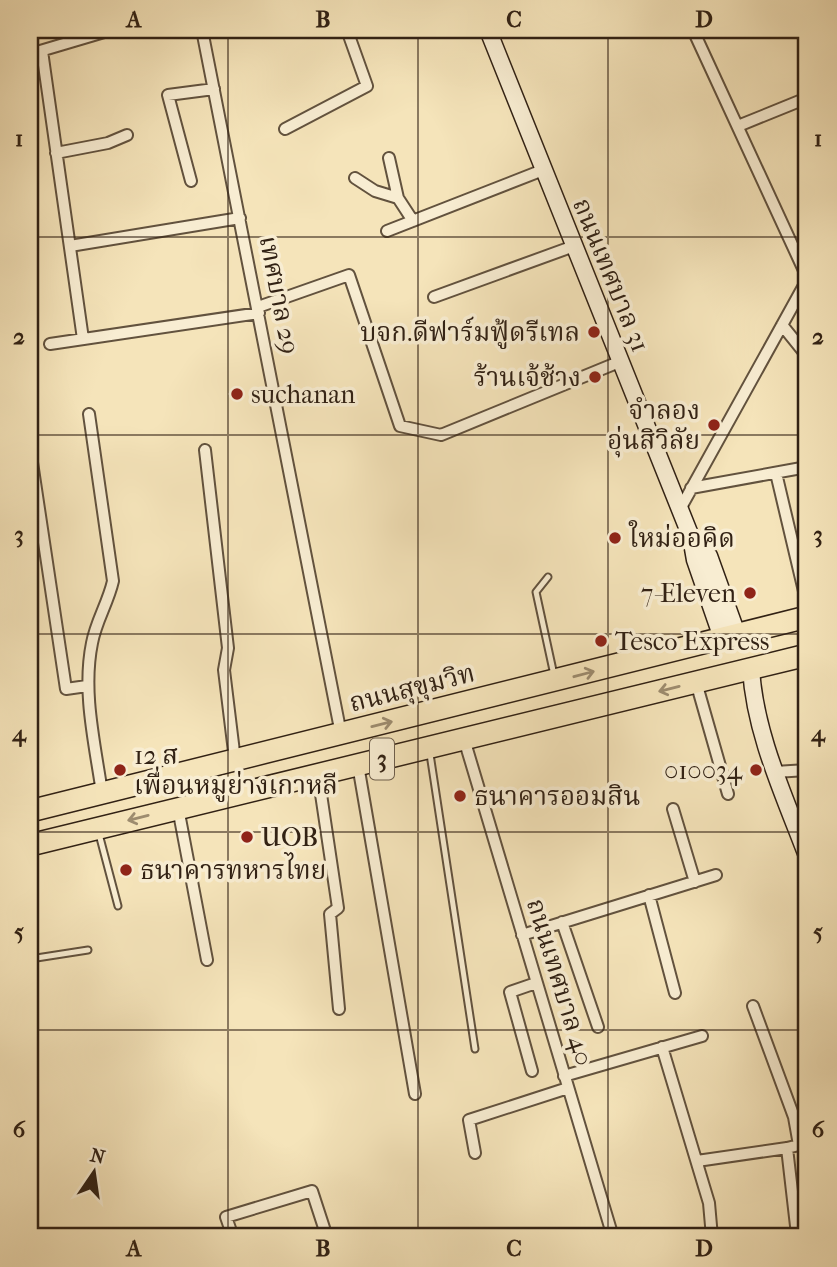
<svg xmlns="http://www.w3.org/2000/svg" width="837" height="1267" font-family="'IM FELL French Canon','Noto Serif Thai',serif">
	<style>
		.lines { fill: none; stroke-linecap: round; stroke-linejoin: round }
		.lane-casing { stroke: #62523e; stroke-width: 9 }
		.street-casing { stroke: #62523e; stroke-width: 14 }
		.secondary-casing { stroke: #312114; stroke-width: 19 }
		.highway-casing { stroke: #312114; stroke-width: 24 }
		.lane { stroke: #f8edd2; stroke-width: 5 }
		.street { stroke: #f8edd2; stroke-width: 10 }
		.secondary { stroke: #f8edd2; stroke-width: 16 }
		.highway { stroke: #f5e4ba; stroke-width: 21 }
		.oneway { stroke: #9d8c6f }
		.grid { fill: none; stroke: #312114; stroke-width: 2; stroke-opacity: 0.55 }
		.poi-dot { fill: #8f2418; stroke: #f8edd2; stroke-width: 2.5 }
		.labels { text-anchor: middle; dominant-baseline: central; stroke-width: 7; stroke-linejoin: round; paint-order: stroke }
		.shield { fill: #f8edd2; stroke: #6d5e4d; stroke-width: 2 }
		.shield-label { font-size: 24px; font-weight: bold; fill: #312114 }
		.street-label { font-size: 26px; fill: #312114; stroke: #f8edd2 }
		.poi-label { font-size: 26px; fill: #312114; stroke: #f8edd2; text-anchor: start }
		.neatline { fill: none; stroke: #312114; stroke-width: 2.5 }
		.grid-label { font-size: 23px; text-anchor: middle; font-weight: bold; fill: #312114 }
	</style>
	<rect width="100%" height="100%" fill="#f5e4ba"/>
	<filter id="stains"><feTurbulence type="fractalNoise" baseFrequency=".00286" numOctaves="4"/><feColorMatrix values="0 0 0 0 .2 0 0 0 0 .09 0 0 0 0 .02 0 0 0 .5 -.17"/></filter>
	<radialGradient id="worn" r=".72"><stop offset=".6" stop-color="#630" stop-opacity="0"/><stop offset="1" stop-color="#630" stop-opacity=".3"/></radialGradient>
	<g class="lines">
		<g class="lane-casing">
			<path id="lane" d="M548,577L536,592L554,675
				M430,754L475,1049
				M99,834L118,906
				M30,959L88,950"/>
		</g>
		<g class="street-casing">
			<path id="street" d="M202,30L341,734
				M693,30L807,277
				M42,51L83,339
				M30,54L111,30
				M738,126L807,98
				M285,129L367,86L347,30
				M56,153L108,143L127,135
				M389,158L398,198
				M355,178L375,191L398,198L413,221
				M191,181L168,95L214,89
				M387,231L543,170
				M70,246L240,218
				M434,297L574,246
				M258,307L349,275L400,426L441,435L619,362
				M782,325L807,356
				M50,344L259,313
				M89,414L113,581C108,603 96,621 92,643C82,692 95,744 102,793
				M30,449L66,689L87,686
				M205,450L228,648L224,670L235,760
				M776,473L807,604
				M691,488L807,467
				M679,511L807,280
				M696,682L728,794
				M464,739L613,1237
				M358,765L415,1094
				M775,772L807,770
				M318,774L338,908L330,914L339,1009
				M178,808L207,960
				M673,809L695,882
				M649,895L675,993
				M562,922L598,1027
				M522,935L716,875
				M753,1006L794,1117L799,1145
				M662,1047L709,1203L712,1237
				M532,1071L510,992L536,983
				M564,1076L702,1036
				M787,1148L796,1226
				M475,1153L469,1120L568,1088
				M697,1161L787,1148L807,1143
				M233,1237L226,1217L312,1191L327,1237"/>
		</g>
		<g class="secondary-casing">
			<path id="secondary" d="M488,30L691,537L695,560L722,638
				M691,537L709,556L737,634
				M751,669C755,734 784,795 807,856"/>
		</g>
		<g class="highway-casing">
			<path id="highway" d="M30,811L807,617
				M30,845L807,655"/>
		</g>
		<use href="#lane" class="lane"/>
		<use href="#street" class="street"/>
		<use href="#secondary" class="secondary"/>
		<use href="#highway" class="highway"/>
	</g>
	<defs><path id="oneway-shaft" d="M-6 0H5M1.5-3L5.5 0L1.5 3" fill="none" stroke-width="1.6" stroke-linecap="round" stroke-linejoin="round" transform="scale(1.75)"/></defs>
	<g class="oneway">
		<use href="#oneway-shaft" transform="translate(584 674) rotate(-15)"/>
		<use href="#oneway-shaft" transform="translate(669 689) rotate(166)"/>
		<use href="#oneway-shaft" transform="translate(382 724) rotate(-14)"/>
		<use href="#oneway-shaft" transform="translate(138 818) rotate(166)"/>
	</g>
	<path class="grid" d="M228,30V1237M418,30V1237M608,30V1237M30,237H807M30,435H807M30,634H807M30,832H807M30,1030H807"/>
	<g class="poi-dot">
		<circle cx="594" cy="332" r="7"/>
		<circle cx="595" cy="377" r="7"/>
		<circle cx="237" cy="394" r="7"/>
		<circle cx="714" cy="425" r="7"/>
		<circle cx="615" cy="538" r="7"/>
		<circle cx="750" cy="593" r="7"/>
		<circle cx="601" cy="641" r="7"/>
		<circle cx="120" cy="770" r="7"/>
		<circle cx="756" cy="770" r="7"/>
		<circle cx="460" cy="796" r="7"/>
		<circle cx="247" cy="837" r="7"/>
		<circle cx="126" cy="870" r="7"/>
	</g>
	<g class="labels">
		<rect class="shield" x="370" y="738.5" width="24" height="41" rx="5"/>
		<g class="shield-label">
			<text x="382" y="759">3</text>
		</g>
		<g class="street-label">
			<text transform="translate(611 275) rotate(68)">ถนนเทศบาล 31</text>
			<text transform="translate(279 295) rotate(79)">เทศบาล 29</text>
			<text transform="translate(412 688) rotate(-14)">ถนนสุขุมวิท</text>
			<text transform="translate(560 982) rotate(73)">ถนนเทศบาล 40</text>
		</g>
		<g class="poi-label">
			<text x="580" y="332" text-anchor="end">บจก.ดีฟาร์มฟู้ดรีเทล</text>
			<text x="581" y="377" text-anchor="end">ร้านเจ้ช้าง</text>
			<text x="251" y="394">suchanan</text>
			<text x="700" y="410" text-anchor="end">จำลอง<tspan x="700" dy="30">อุ่นสิวิลัย</tspan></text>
			<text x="629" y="538">ใหม่ออคิด</text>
			<text x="736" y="593" text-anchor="end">7-Eleven</text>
			<text x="615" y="641">Tesco Express</text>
			<text x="134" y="755">12 ส<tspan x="134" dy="30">เพื่อนหมูย่างเกาหลี</tspan></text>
			<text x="742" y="770" text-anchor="end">010034</text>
			<text x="474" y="796">ธนาคารออมสิน</text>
			<text x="261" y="837">UOB</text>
			<text x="140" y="870">ธนาคารทหารไทย</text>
		</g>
	</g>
	<rect width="837" height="1267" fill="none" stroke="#f5e4ba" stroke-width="77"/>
	<g transform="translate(94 1172) rotate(13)" stroke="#f8edd2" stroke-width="5" paint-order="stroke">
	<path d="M0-5L12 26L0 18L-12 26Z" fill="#312114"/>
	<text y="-10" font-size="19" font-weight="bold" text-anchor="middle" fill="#312114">N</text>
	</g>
	<rect x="38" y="38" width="760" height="1190" class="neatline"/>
	<g class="grid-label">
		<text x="134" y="27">A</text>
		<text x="323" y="27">B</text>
		<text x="514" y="27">C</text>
		<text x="704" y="27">D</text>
		<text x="19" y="146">1</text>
		<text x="818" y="146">1</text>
		<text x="19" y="344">2</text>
		<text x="818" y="344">2</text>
		<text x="19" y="542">3</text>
		<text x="818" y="542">3</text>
		<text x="19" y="741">4</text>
		<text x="818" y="741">4</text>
		<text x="19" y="939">5</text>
		<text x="818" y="939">5</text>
		<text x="19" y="1137">6</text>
		<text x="818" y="1137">6</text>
		<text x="134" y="1256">A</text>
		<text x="323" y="1256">B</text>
		<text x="514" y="1256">C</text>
		<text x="704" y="1256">D</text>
	</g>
	<rect width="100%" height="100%" filter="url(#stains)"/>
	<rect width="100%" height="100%" fill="url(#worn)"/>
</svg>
